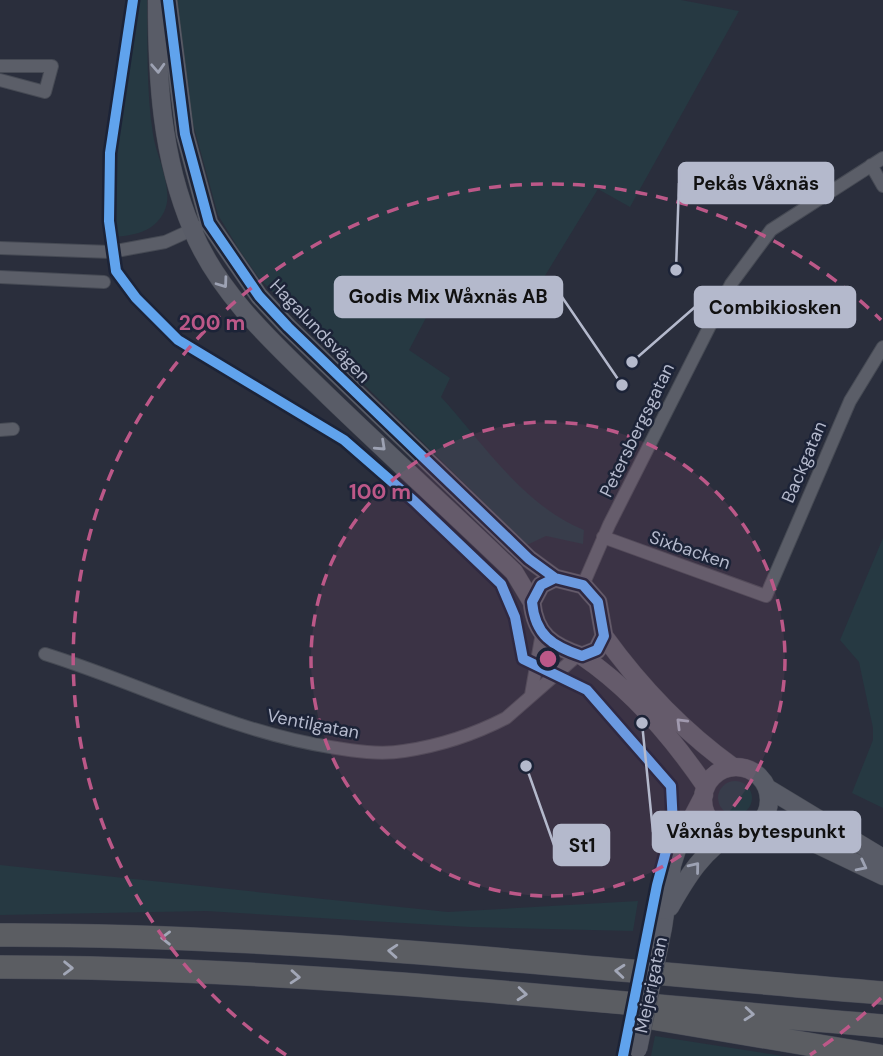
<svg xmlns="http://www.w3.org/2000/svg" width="883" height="1056" font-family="'DM Sans',sans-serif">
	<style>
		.green { fill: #263942 }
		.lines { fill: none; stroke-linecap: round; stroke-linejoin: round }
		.street-casing { stroke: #464a54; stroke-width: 14 }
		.secondary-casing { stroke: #464a54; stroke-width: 19 }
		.highway-casing { stroke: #474a56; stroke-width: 24 }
		.street { stroke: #5b5e68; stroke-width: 12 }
		.secondary { stroke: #595c67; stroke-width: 18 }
		.highway { stroke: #5b5d62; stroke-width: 23 }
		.secondary-bridge-casing { stroke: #464a54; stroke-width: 19; stroke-linecap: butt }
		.secondary-bridge { stroke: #595c67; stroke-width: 18 }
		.cycleway-casing { stroke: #1c2337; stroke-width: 15 }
		.cycleway { stroke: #60a3ed; stroke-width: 10 }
		.oneway { stroke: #9da2b3 }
		.oneway2 { stroke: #a2a7b7 }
		.ring { fill: none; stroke: #bc5888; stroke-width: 3.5; stroke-dasharray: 12 9 }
		.labels { text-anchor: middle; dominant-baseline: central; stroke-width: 5; stroke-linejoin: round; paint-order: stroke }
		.street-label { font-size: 18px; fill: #b4b9cc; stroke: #1c2337 }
		.centre { fill: #bc5888; stroke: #1c2337; stroke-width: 3.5 }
		.ring-label { font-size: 21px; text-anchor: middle; font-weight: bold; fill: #bc5888; stroke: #1c2337; stroke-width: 5; stroke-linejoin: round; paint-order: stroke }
		.leader { fill: none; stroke: #b4b9cc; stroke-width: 2.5 }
		.callout-dot { fill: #b4b9cc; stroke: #1c2337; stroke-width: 2.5 }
		.callout { fill: #b4b9cc; stroke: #b4b9cc; stroke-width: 2.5 }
		.callout-label { font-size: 19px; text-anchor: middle; font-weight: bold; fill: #111 }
	</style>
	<rect width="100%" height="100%" fill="#2a2e3c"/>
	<path class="green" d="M139,0H147C148,44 146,91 153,134C156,156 175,191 164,212C154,232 135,235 115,237L116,148Z
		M176,0H681L739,11L630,207L598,189L521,315L448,276L409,350L450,378L441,397C483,443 524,506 584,530L583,544L546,536L527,545L325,346L259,278L240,251L218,215L192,120L180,50Z
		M883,538V808L852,793L873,740V728L859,662L840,640Z
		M718 798a17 17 0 1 1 34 0a17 17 0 1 1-34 0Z
		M0,865L448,912L638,901L633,931L470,927L206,911L0,915Z
		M655,1036L783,1056H651Z"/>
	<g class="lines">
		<g class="street-casing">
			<path id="street" d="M0,66H52L45,92L0,80
				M871,165L883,186
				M0,248L111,252L165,242L198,227
				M0,277L104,282
				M0,430L13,429
				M603,537L766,596L850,401L883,347
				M583,585L609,525L731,284L771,230L883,158
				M45,654C141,684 230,731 330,747C354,751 380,755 404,751C438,746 475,734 506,718L578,655
				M531,695L542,633"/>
		</g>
		<g class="secondary-casing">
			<path id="secondary" d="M157,0C157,78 161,156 192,229C220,297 278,347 329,397C390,456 453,513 514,572L532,602
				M168,0L185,134L209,223L259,296L288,327L529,559L555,578L583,585L598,602L604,636L597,650L582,656C552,646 535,635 532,602L541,585L555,578
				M604,636C640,686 683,731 733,767
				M582,656C632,690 672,737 706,787
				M703 800a33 33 0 1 1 66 0a33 33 0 1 1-66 0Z
				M767,788L883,858
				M753,828L795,834L883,876
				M670,907C687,877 704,849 735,832
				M663,927L672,865L679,843L704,795"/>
		</g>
		<g class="highway-casing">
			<path id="highway" d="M0,935C295,934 589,969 883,993
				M0,967C295,967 589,1001 883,1026
				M640,1016L879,1056"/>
		</g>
		<use href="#street" class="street"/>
		<use href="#secondary" class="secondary"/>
		<use href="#highway" class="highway"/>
		<g class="secondary-bridge-casing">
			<path id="secondary-bridge" d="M638,1049L663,927"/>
		</g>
		<use href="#secondary-bridge" class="secondary-bridge"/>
		<g class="cycleway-casing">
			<path id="cycleway" d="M133,0L110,153L109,221L116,271L136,298L178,340L344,440L414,501L501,584L515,617L523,659L587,690L671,786L673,825L657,885L623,1056
				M168,0L185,134L209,223L259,296L288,327L529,559L555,578L583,585L598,602L604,636L597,650L582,656C552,646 535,635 532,602L541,585L555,578"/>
		</g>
		<use href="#cycleway" class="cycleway"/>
	</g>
	<defs><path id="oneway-chevron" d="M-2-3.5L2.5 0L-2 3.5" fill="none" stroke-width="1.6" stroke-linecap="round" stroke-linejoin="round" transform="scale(1.75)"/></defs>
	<g class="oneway">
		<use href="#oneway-chevron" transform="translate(158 68) rotate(87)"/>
		<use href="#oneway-chevron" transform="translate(223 283) rotate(54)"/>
		<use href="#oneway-chevron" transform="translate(381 446) rotate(43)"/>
		<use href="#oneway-chevron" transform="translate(681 723) rotate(-135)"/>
		<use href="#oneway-chevron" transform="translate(862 866) rotate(27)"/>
		<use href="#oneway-chevron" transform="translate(695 867) rotate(-51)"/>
	</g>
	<g class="oneway2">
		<use href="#oneway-chevron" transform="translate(166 938) rotate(-179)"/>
		<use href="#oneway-chevron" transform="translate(393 951) rotate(-176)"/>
		<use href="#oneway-chevron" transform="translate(68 968) rotate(1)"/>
		<use href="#oneway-chevron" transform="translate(620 971) rotate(-175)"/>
		<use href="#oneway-chevron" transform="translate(295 977) rotate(4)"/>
		<use href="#oneway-chevron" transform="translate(522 994) rotate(5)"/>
		<use href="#oneway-chevron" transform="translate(749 1014) rotate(5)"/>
	</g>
	<circle cx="548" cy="659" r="237" fill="#bc5888" fill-opacity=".12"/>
	<g class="ring">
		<circle cx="548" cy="659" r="237"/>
		<path d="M881 998A475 475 0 0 1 810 1055M286 1055A475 475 0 1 1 881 320"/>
	</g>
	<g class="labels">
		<g class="street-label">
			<text transform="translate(320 331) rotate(46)">Hagalundsvägen</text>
			<text transform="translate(637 430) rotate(-64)">Petersbergsgatan</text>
			<text transform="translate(804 462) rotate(-67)">Backgatan</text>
			<text transform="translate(690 550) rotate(19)">Sixbacken</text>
			<text transform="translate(313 724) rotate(11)">Ventilgatan</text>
			<text transform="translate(651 985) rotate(-78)">Mejerigatan</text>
		</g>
	</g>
	<circle cx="548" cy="659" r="10" class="centre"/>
	<g class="ring-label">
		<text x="212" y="330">200 m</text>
		<text x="380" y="499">100 m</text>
	</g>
	<path class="leader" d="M676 270L679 183M622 385L562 297M632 362L695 307M642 723L653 832M526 766L554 845"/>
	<g class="callout-dot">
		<circle cx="676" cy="270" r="7"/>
		<circle cx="622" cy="385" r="7"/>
		<circle cx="632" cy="362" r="7"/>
		<circle cx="642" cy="723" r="7"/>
		<circle cx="526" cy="766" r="7"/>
	</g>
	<g class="callout">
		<rect x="679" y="163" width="154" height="40" rx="7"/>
		<rect x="335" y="277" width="227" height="40" rx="7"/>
		<rect x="695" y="287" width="160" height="40" rx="7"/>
		<rect x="653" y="812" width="207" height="40" rx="7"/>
		<rect x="554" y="825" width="55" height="40" rx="7"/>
	</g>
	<g class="callout-label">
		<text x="756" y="190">Pekås Våxnäs</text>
		<text x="448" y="303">Godis Mix Wåxnäs AB</text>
		<text x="775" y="314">Combikiosken</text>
		<text x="756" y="838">Våxnås bytespunkt</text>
		<text x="582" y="852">St1</text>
	</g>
</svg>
